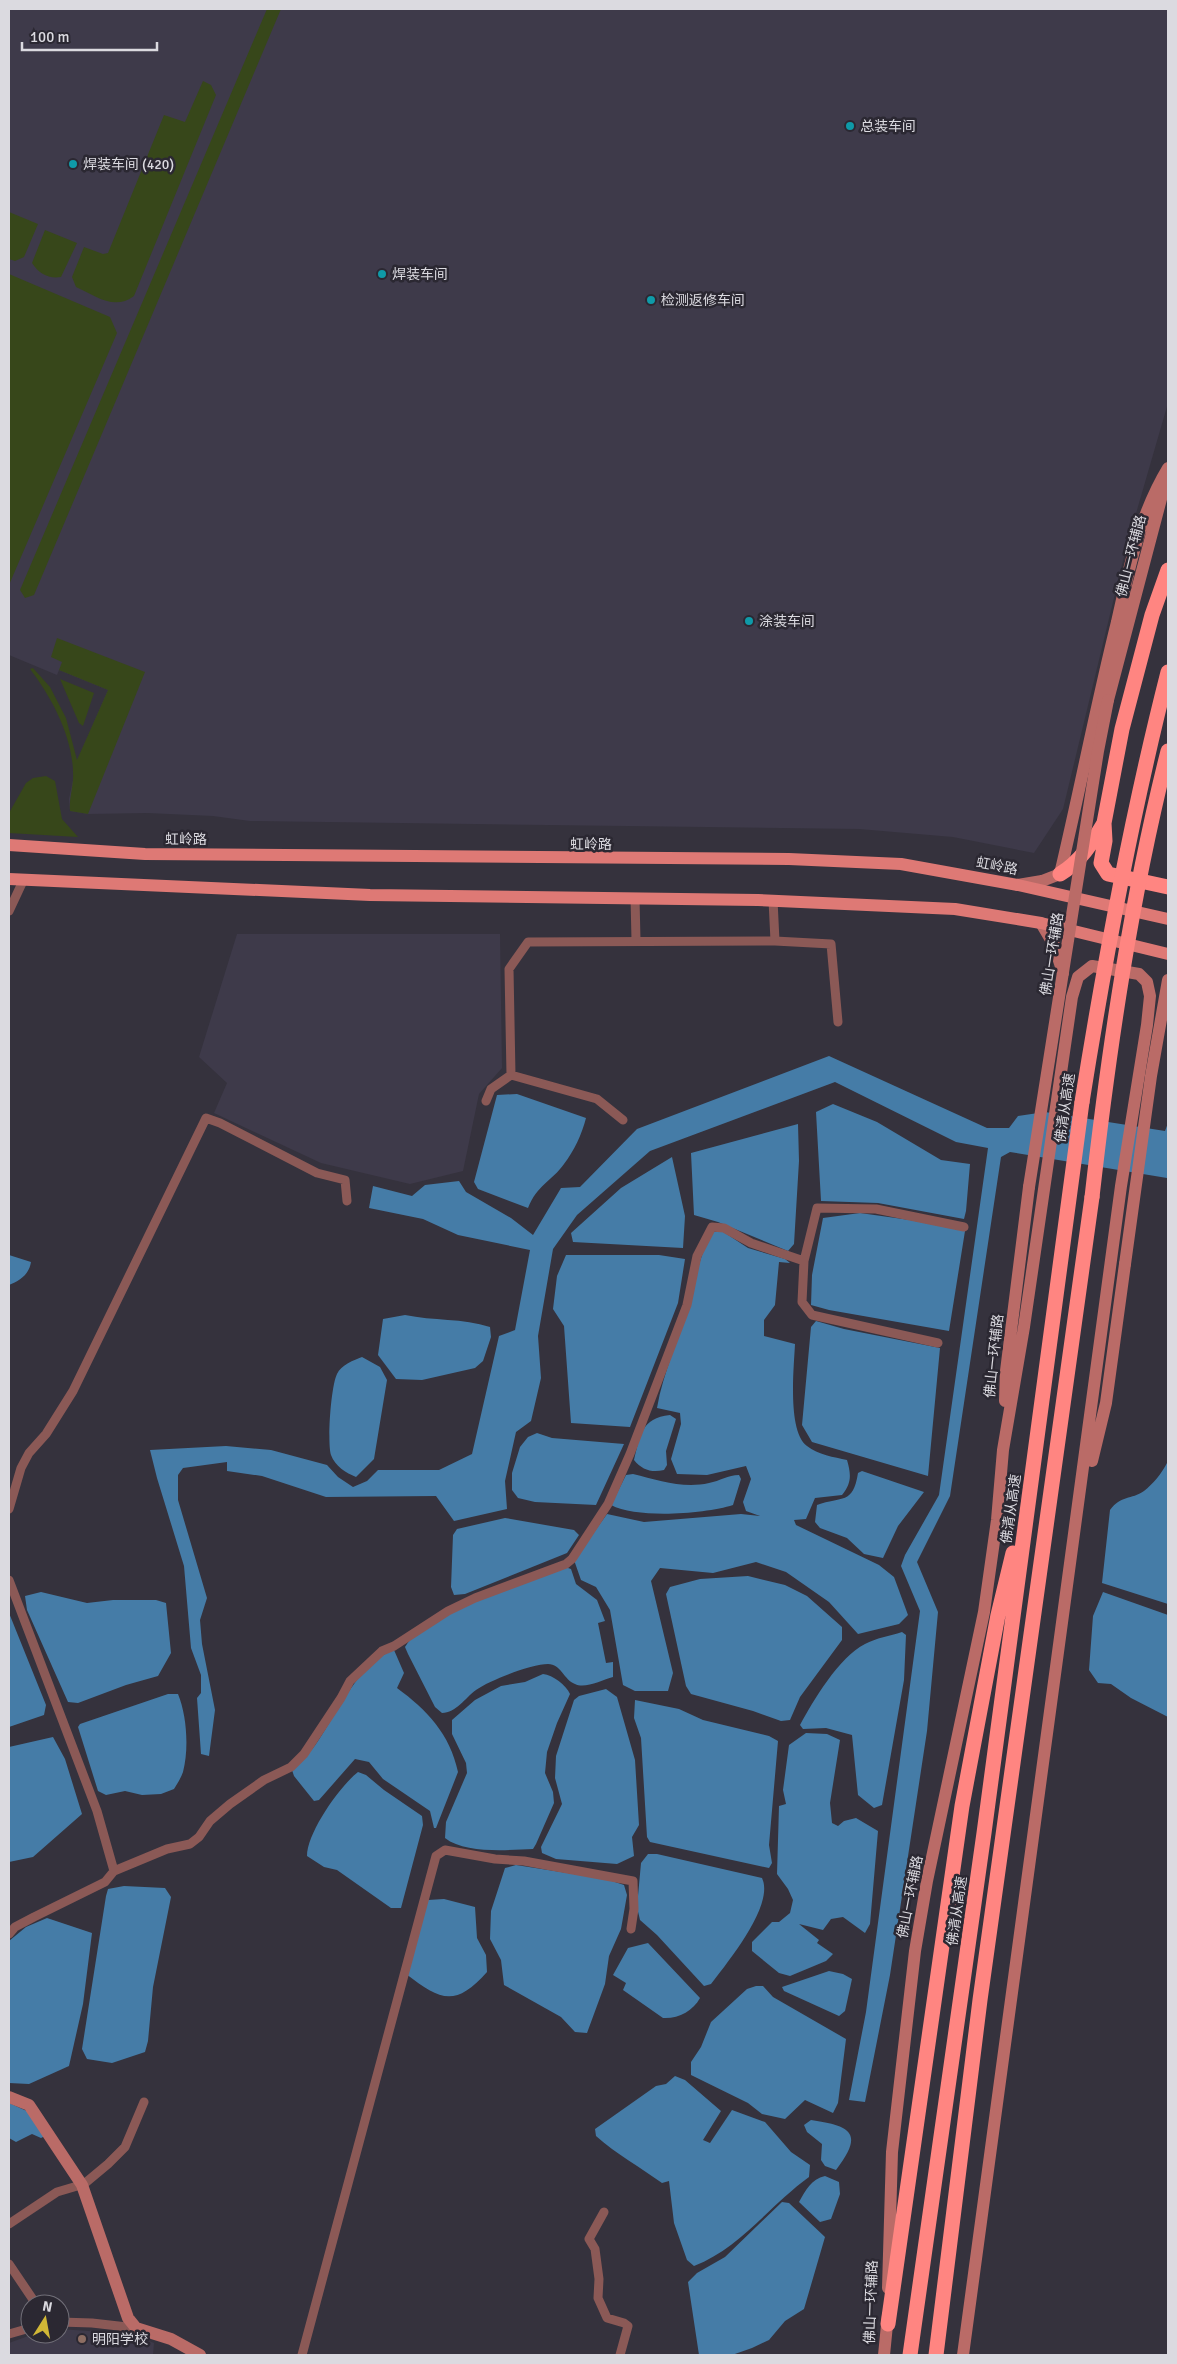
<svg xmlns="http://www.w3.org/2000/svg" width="1177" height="2364" font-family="Signika,'Noto Sans SC',sans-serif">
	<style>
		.built { fill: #3e3a4a }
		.green { fill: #37471a }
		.water { fill: #457ca7 }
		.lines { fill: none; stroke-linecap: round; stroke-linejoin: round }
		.street { stroke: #8b5956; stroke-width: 9 }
		.secondary { stroke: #ba6b67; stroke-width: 12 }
		.primary { stroke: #de7975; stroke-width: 12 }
		.highway { stroke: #ff8581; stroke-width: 15 }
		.secondary-bridge { stroke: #ba6b67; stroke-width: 12 }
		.highway-bridge { stroke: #ff8581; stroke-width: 15 }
		.culture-dot { fill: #0f9aa8; stroke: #2b2832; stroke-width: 2 }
		.education-dot { fill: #8d6e63; stroke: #2b2832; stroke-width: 2 }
		.labels { text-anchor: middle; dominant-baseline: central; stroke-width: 5; stroke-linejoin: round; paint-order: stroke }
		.poi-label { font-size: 14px; fill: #dbdae0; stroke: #2b2832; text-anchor: start }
		.street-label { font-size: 14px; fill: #dbdae0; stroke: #2b2832 }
	</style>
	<rect width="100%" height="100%" fill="#35323d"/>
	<path class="built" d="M9,9H1168V403L1126,548L1063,809L1034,853L953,837L859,829L250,821L213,816L147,813L88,814L70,811L69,799L77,761L108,690L59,670L57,675L9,655Z
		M237,934H500L502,1068L479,1094L463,1171L410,1184L321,1163L214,1113L227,1083L199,1057Z
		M60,2329L131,2334L154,2343L153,2355H9V2343L34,2334H60Z"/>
	<path class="green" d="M267,9H281L34,595L25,598L20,590Z
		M203,81L211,85L216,95L134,296C114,311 96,296 76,287L72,277L84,247L103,254L108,253L164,115L185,122Z
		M9,212L38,224L24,257L15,261L9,259Z
		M45,230L77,243L61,277C49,279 39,274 32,263Z
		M9,274L110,317L117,333L9,585Z
		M57,638L145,672L88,814L70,811C69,800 72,791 73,780C75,741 53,699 30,669L33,668L50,687L66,718L77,760L108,690L59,670L62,662L51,657Z
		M60,679L94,693L83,726L79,723Z
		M46,776L55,781L62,819L78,837L9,833V813L26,783L33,778Z"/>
	<path class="water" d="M829,1056L987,1128H1009L1018,1116L1045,1112L1165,1131L1168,1123L1167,1178L1010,1152L1001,1157L950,1496L917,1562L938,1612L927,1731L890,1975L865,2102L849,2100L866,2012L920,1611L901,1566L905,1555L939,1495L988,1148L956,1142L835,1082L650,1151L577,1215L553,1249L538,1336L541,1378L531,1421L516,1432L505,1481L507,1509L454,1521L436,1496L326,1497L262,1476L227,1471V1462L183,1468L178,1475V1500L207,1598L200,1620L202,1644L215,1710L209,1756L201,1754L197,1698L201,1693V1675L191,1648L184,1566L157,1478L150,1450L226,1446L271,1450L327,1465L338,1477L353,1487L367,1481L378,1470H439L472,1454L499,1336L515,1330L530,1250L458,1235L423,1219L369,1208L373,1186L412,1196L425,1185L459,1181L466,1192L511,1218L533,1235L561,1188L580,1187L637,1129Z
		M517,1094L586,1118C582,1134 574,1151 564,1164C552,1181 537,1185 528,1208L478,1189L474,1182L497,1095Z
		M833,1104L877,1122L941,1160L970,1164L966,1211L964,1219L878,1203L821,1201L816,1112Z
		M798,1124L799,1161L794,1244L788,1251L718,1222L694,1215L691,1153Z
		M672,1157L685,1216L683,1248L573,1242L571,1233L621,1188Z
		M860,1213L910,1220L965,1231L949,1331L829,1310L811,1305L812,1275L823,1218Z
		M722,1231L748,1248L785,1259L790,1263L779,1262L775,1305L764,1320V1336L795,1344C794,1367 787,1431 807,1446C818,1455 834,1457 847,1460C851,1474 852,1483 842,1495L815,1498L806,1519L794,1520L796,1525L879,1565L894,1577L908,1615L899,1624L858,1634L829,1602L786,1572L756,1562L713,1573L660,1568L651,1581L673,1673L668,1691H635L623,1685L610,1610L596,1587L581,1580L574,1560L607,1514L644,1522L741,1514L760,1516L746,1511L743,1502L751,1479L746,1466L707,1475L677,1474L671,1459L681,1424L680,1413L657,1408C663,1372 680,1337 690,1301C698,1274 698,1257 713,1232Z
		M9,1255L31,1262C29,1275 19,1281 9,1285Z
		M566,1255H659L685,1259L678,1303L630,1427L571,1423L564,1326L553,1309L557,1276Z
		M405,1315C433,1321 463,1318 490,1327L491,1337L483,1361L475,1368L422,1380L396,1379L378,1355L383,1319Z
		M816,1321L844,1329L940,1348L928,1476L812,1442L802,1425L811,1327Z
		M362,1357L380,1367L387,1380L374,1459L356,1477C346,1473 335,1466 331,1455C327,1442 331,1386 337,1374C341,1365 354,1360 362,1357Z
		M670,1415L676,1419L666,1451L667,1465L664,1470C652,1473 642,1470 634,1460C640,1436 641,1418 670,1415Z
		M537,1433L552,1438L624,1444L596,1505L535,1502L518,1498L512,1490V1473L520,1447L528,1437Z
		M1167,1463L1168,1464V1604L1102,1583L1110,1510C1121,1495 1131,1500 1144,1491C1153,1484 1162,1473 1167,1463Z
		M862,1471L924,1492L898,1526L883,1558L864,1554L847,1538L820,1528L815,1522L817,1505C842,1496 853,1505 858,1473Z
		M633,1474C658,1480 683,1489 709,1483C720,1481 728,1475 739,1475L741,1479L733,1505C705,1514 637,1519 611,1505L626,1475Z
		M505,1518L574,1530L579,1535L567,1553L465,1594L454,1595L451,1587L453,1535L457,1529Z
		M565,1567L571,1569L576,1584L597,1600L605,1621L598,1623L606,1663L613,1662V1677C602,1680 585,1689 575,1684C564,1680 561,1664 548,1664C532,1664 490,1680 476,1690C465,1698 456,1713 442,1713L435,1707L408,1654L405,1647C427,1610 525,1582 565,1567Z
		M748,1576L785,1585L807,1596L842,1627V1640L800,1697L790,1720L781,1721L753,1711L691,1694L686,1686L666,1594L670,1587L700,1579Z
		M41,1592L87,1603L113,1600H156L166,1603L171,1653L158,1676L126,1685L78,1703L68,1702L27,1610L25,1596Z
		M1103,1592L1168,1615V1717L1131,1698L1111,1684L1098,1683L1089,1670L1093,1616Z
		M9,1613L46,1705L44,1715L9,1727Z
		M902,1632L906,1635L904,1680L882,1805L874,1808L858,1795L852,1735L826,1728L803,1729L800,1725C813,1701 839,1657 865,1644C876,1638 890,1636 902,1632Z
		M394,1650L404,1673L397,1688C427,1710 450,1734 458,1772L436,1828H434L430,1811L383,1779L369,1762L355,1759L319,1800L314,1801L294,1776L292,1770C301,1761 311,1752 318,1741C337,1713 360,1661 394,1650Z
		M543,1674C553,1675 566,1685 570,1694L557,1723L547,1752L545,1773L553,1792L554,1803L536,1844L533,1849C508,1850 465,1854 445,1838L446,1822L467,1773L466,1763L452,1734V1720L475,1700L501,1686L525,1682Z
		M606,1689L617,1697L635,1760L639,1825L632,1837L634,1856L617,1864L556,1859L542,1853L541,1847L562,1804L555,1778L556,1756L574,1700L579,1696Z
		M168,1694H178C187,1716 189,1749 183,1772C181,1778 177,1784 174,1789L161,1794L142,1795L125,1791L106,1795L98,1791L78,1727L80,1724Z
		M635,1700L679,1709L703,1720L769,1736L778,1741L769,1845L772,1863L769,1868L650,1842L647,1837L641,1738L634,1718Z
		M806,1733L827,1734L840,1740L830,1803L832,1823L838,1826L844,1821L856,1818L878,1831L870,1924L865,1933L843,1917L831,1919L823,1930L799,1924L819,1940L817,1943L833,1954L826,1961L790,1976L779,1973L752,1951V1942L772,1922H779L790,1913L793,1900L788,1889L777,1874L779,1806L786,1804L783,1790L789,1745Z
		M53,1737L65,1759L82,1814L33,1857L9,1862V1747Z
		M358,1772L366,1775L384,1790L422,1816L423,1825L401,1908H391L337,1870L324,1867L307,1856C307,1833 339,1787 358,1772Z
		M648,1854H657L762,1878C775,1905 727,1963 711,1984L704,1986L657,1935L640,1920L637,1907L641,1863Z
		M516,1865L606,1879L624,1885L627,1895L621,1929L609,1956L605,1984L587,2033L575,2032L561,2017L504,1985L501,1960L490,1939L491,1911L505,1868Z
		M124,1886L165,1888L171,1897L153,1987L148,2041L145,2052L112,2063L87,2059L82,2049L106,1896L108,1889Z
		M444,1899L475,1907L477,1938L486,1955L487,1972C455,2008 440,2000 406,1974L428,1900Z
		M47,1918L92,1933L83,2004L69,2066L29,2084L9,2083V1941L26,1927Z
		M648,1943L700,1998C693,2011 678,2019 663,2018L623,1990L626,1983L613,1975L628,1948Z
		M829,1971L843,1974L852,1979L845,2011L839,2016L784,1991L782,1987Z
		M756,1986H763L773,1997L846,2039L838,2103L833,2113L805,2100L785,2119L762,2114L748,2103L691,2075V2062L701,2047L711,2022L747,1989Z
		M675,2076L685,2080L721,2111L703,2140L710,2143L732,2110L765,2122L791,2152L810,2165L809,2177C769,2206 740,2248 694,2266L687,2260L674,2223L669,2181L662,2183C640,2167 616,2154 596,2136L595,2129L656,2086L666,2084Z
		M9,2103L29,2112L47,2135L41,2138L32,2134L16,2142L9,2138Z
		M811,2120C850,2126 865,2132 836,2170L825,2166L821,2160L822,2144L807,2132L804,2125Z
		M825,2176L839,2182L840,2194L831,2219L820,2222L799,2202C806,2190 811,2179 825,2176Z
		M782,2202L789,2203L825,2237L804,2309L785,2321L769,2340L752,2348L732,2355H699L688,2282L697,2273L725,2257Z"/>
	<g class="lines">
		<path class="street" d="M635,898L636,940
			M773,900L775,941
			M9,911L23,881
			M486,1101L491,1089L511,1075
			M623,1120L597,1099L511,1075L509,969L528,942L775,941L831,944L838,1022
			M804,1261L817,1208L876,1209L964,1227
			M9,1509L21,1468L29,1453L46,1434L73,1391L206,1118L220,1123L317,1173L345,1180L347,1201
			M9,1580L97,1811L114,1871
			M9,1934L15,1927L34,1917L105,1882L114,1871L167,1849L190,1844L199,1837L210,1821L230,1804L264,1780L291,1767L304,1754L341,1698L350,1681L382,1651L394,1646L448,1611L475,1598L566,1564L572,1559L608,1504L630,1454L687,1305L697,1256L712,1227L724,1228L751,1243L804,1261L802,1302L812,1315L938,1343
			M604,2212L589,2239L595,2249L599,2279L598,2298L607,2318L624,2323L628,2326L620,2355
			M9,2224L57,2192L84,2184L108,2164L125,2147L144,2102
			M9,2264L36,2304
			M60,2322L92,2323L136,2328
			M9,2334L30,2328
			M302,2355L436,1856L445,1850L495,1859L524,1861L633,1881L634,1909L631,1929"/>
		<path class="secondary" d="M1108,700L1166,480
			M1018,885L1042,881L1060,874C1080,790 1096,706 1117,622C1129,569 1139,516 1168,468
			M1041,923L1054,945L1063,973
			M1005,1401L1006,1371L1029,1187
			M1092,1461L1106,1403L1125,1264
			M9,2097L29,2105L82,2185L128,2318L136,2328L171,2339L200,2355
			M888,2288L892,2152L915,1951L927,1881L984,1612L997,1520L1003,1450L1024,1327L1072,997L1078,977L1092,966L1139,974L1147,982L1150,996L1147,1025L1121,1186L963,2355
			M884,2355L888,2315"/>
		<path class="primary" d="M9,845L145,854L789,859L901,864L1018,885L1168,919
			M9,879L370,895L758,900L955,909L1041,923L1168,954"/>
		<path class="highway" d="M1168,570L1152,615L1122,729L1104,823L1105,841L1101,863L1108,874L1168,887
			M1060,874C1080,862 1092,843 1104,823
			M888,2324L962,1806L998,1615L1013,1553
			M910,2355L984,1833L1082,1102
			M936,2355L980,2000L1092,1197"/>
		<path class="secondary-bridge" d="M1029,1187L1098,751L1108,700
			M1125,1264L1151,1076L1168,980"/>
		<path class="highway-bridge" d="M1082,1102C1105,958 1132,813 1168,672
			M1092,1197C1109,1047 1131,898 1168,751"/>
	</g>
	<g class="culture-dot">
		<circle cx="850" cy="126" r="5"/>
		<circle cx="73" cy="164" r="5"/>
		<circle cx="382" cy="274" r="5"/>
		<circle cx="651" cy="300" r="5"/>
		<circle cx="749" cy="621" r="5"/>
	</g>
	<circle class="education-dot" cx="82" cy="2339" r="5"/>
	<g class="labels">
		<g class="poi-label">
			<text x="860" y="126">总装车间</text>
			<text x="83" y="164">焊装车间 (420)</text>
			<text x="392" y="274">焊装车间</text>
			<text x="661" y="300">检测返修车间</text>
			<text x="759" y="621">涂装车间</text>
			<text x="92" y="2339">明阳学校</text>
		</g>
		<g class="street-label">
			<text transform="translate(1131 556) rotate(-76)">佛山一环辅路</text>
			<text x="186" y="839">虹岭路</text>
			<text x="591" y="844">虹岭路</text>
			<text transform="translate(997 866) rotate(11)">虹岭路</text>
			<text transform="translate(1052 954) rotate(-81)">佛山一环辅路</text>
			<text transform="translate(1065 1108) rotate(-82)">佛清从高速</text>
			<text transform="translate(994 1356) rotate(-84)">佛山一环辅路</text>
			<text transform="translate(1011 1509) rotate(-82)">佛清从高速</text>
			<text transform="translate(910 1897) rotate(-79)">佛山一环辅路</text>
			<text transform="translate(957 1911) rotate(-82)">佛清从高速</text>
			<text transform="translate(871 2302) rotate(-88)">佛山一环辅路</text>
		</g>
	</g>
	<rect width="1177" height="2364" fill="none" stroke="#dbdae0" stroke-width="20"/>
	<g transform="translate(45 2319) rotate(11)"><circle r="24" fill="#2b2832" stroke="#716f78"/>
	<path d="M0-4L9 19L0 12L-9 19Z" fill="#d1b736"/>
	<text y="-8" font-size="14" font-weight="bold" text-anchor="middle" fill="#dbdae0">N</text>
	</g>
	<path d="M22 42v8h135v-8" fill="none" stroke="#dbdae0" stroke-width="2.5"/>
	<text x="30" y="42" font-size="15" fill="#dbdae0" stroke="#2b2832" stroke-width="4" paint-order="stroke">100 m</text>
</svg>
